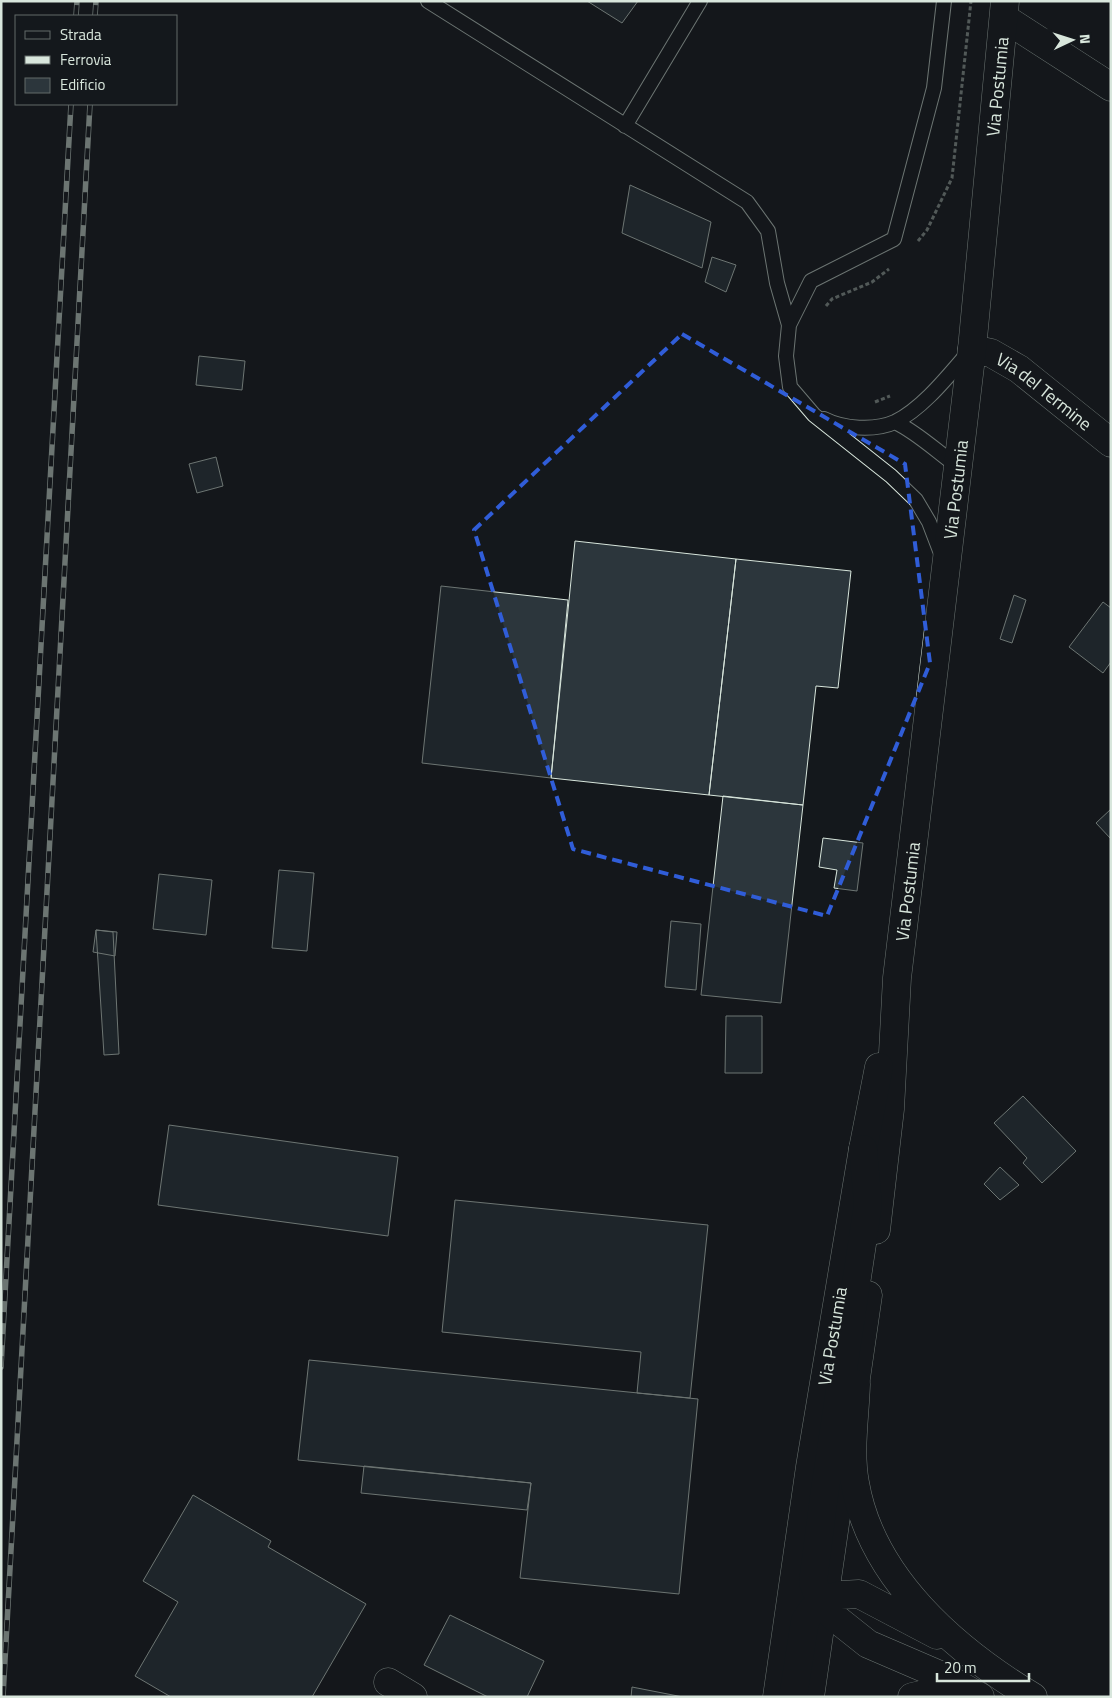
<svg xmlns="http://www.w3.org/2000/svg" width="1112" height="1698" font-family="'Titillium Web',sans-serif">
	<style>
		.building { fill: #2c363c; stroke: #d8e6dc }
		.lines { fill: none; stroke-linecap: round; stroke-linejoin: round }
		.service-casing { stroke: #d8e6dc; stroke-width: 16 }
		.minor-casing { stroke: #d8e6dc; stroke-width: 29 }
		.primary-casing { stroke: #d8e6dc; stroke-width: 29 }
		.trunk-casing { stroke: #d8e6dc; stroke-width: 29 }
		.path { stroke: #9da8a2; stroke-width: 3; stroke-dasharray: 4 2.5; stroke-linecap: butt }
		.service { stroke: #14181c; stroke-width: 14 }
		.minor { stroke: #14181c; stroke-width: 28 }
		.primary { stroke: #14181c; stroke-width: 28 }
		.trunk { stroke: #14181c; stroke-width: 28 }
		.rail-casing { stroke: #d8e6dc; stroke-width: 5.5 }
		.rail { stroke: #14181c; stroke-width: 4; stroke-dasharray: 11; stroke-linecap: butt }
		.marked { fill: none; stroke: #305dd8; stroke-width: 4; stroke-dasharray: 10 6; stroke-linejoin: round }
		.labels { text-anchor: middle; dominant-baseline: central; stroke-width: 4; stroke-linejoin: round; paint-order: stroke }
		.street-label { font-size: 18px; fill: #d8e6dc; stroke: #14181c }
	</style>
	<rect width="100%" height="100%" fill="#14181c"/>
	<path class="building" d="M587,1H638L622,23Z
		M630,185L711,222L702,268L622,233Z
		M712,257L736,265L726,292L705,282Z
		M199,356L245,361L242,390L196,385Z
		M216,457L223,486L197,493L189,464Z
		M575,541L736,559L709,795L551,778Z
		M736,559L851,571L838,688L816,686L803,805L709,795Z
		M441,586L568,600L551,778L422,763Z
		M1014,595L1026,600L1012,643L1000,639Z
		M1103,602L1111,608V662L1103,673L1069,647Z
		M723,796L803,805L781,1003L701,995Z
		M1111,809V839L1096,823Z
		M823,838L863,843L857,891L834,888L837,870L819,867Z
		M279,870L314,873L307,951L272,948Z
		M159,874L212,880L206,935L153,929Z
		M671,921L701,924L696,990L665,987Z
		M96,930L117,932L115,956L93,952Z
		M96,930L113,932L119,1054L104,1055Z
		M726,1016H762V1073H725Z
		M1023,1096L1076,1151L1042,1183L1023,1163L1027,1158L994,1123Z
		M169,1125L398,1157L388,1236L158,1205Z
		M1000,1167L1019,1185L1000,1200L984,1184Z
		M455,1200L708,1225L690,1398L637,1393L641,1352L442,1332Z
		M309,1360L698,1399L679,1594L520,1578L531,1483L298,1460Z
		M364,1466L531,1483L527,1510L361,1493Z
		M193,1495L271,1541L268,1547L366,1604L312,1697H171L135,1676L178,1602L143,1581Z
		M450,1615L544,1661L527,1697H488L424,1665Z
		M632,1687L683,1697H631Z"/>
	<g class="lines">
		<g class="service-casing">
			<path id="service" d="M428,1L747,202L768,231L777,283L789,325
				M625,126L700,1
				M824,419C843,429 875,431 895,422C923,408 948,376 968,353
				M895,422C918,433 936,451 957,466
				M942,556L929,522L916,500L891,476L814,415L790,387L786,356L789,325L811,281L894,239L934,88L944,1"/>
		</g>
		<g class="minor-casing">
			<g id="minor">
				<path d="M1004,18L1111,87"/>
				<path id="s1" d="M972,349L991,353L1019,369L1111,443"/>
				<path d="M388,1682L413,1697"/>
			</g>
		</g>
		<g class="primary-casing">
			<g id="primary">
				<path id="s2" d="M876,1230L890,1109L897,978L972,349L1005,1"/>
				<path id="s3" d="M777,1697L810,1467L863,1149L879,1067"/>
				<path d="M810,1697L868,1295"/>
			</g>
		</g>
		<g class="trunk-casing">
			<path id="trunk" d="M863,1149L868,1204L824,1496L813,1582L818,1595L834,1617L868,1644L947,1678L980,1697
				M856,1384C855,1416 849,1451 855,1483C871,1578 955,1650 1033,1697
				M793,1697L805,1621L812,1610L828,1599L841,1595L859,1594L937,1635
				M912,1697L942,1690L967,1691"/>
		</g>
		<path class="path" d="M918,241L927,230L952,178L971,1
			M826,306L832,299L872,282L889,269
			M875,402L890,396"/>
		<use href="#service" class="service"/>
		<use href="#minor" class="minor"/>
		<use href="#primary" class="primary"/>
		<use href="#trunk" class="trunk"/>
		<g class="rail-casing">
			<path id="rail" d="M76,16L77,1
				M95,16L96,1
				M1,1367L71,104
				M3,1697L90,104"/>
		</g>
		<use href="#rail" class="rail"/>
	</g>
	<path d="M0 0H1112V1698H0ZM682,334L905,464L930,663L827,916L573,849L474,530Z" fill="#14181c" fill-opacity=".55" fill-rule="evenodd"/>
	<path class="marked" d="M682,334L905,464L930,663L827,916L573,849L474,530Z"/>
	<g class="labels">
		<g class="street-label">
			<text stroke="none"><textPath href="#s2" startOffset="1150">Via Postumia</textPath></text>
			<text stroke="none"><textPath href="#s1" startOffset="85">Via del Termine</textPath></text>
			<text stroke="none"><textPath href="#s2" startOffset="745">Via Postumia</textPath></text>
			<text stroke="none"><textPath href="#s2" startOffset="340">Via Postumia</textPath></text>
			<text stroke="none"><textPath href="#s3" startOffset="365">Via Postumia</textPath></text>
		</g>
	</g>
	<rect width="1112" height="1698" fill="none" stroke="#d8e6dc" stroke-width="5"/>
	<rect x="15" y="15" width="162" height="90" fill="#14181c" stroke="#626a69"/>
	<rect x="25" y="31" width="25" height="8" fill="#14181c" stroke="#626a69"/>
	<text x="60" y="40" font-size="15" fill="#d8e6dc">Strada</text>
	<rect x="25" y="56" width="25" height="8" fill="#d8e6dc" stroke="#626a69"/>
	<text x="60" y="65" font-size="15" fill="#d8e6dc">Ferrovia</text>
	<rect x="25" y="78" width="25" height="15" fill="#2c363c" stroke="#626a69"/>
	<text x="60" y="90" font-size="15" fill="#d8e6dc">Edificio</text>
	<g transform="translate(1072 40) rotate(86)" stroke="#14181c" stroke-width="4" paint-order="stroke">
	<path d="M0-4L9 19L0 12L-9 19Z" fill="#d8e6dc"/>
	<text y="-8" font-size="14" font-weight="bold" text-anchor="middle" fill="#d8e6dc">N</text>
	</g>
	<path d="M937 1673v8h92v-8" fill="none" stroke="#d8e6dc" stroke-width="2.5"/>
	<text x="944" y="1673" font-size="15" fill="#d8e6dc" stroke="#14181c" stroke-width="4" paint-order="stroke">20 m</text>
</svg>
